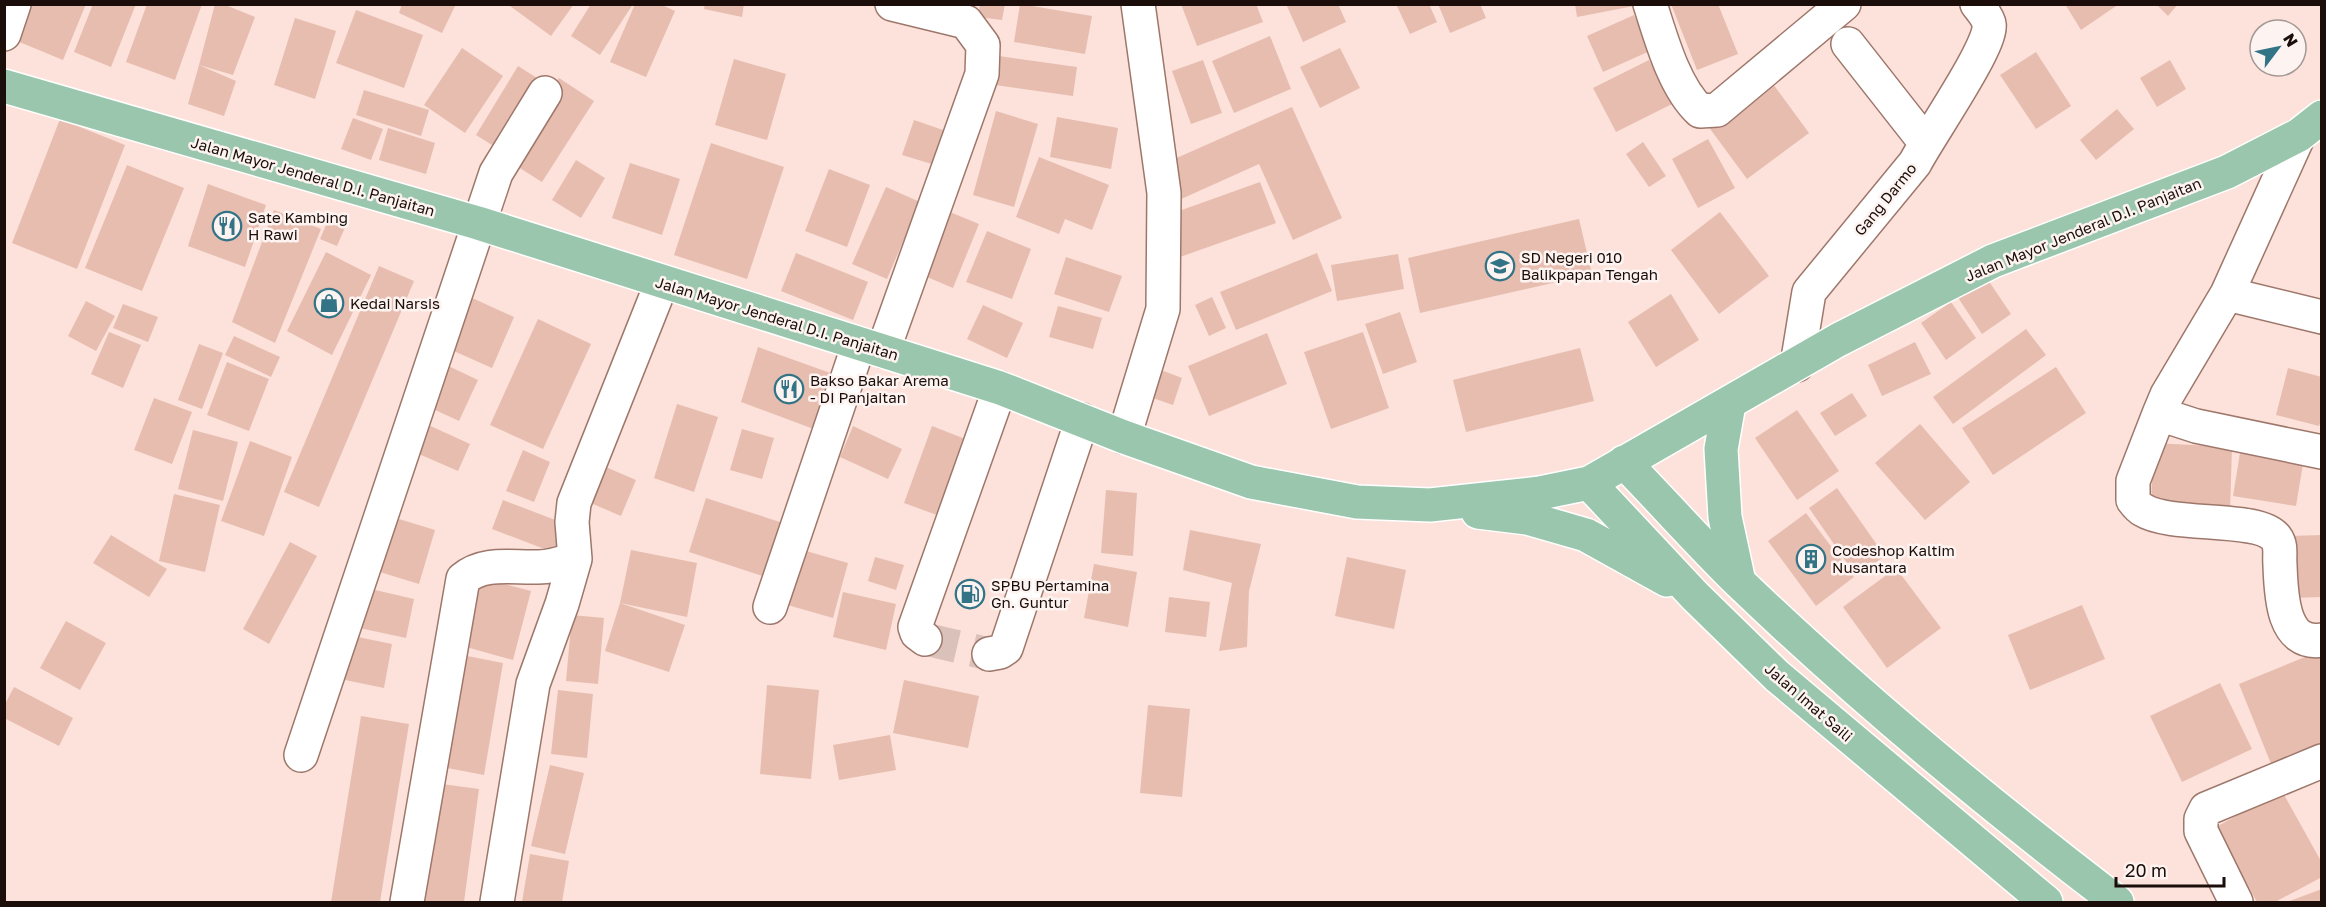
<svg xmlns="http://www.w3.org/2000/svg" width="2326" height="907" font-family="'Golos Text',sans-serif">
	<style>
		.building { fill: #e7bdb0 }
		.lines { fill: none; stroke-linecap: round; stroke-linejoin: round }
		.minor-tunnel { stroke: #dac2bb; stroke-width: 33; stroke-dasharray: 33 16; stroke-linecap: butt }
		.minor-casing { stroke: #9e776b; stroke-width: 36 }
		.major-casing { stroke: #fff; stroke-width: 36 }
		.minor { stroke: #fff; stroke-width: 33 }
		.major { stroke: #9ac6ae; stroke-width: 33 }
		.labels { text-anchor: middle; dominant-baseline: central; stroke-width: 5; stroke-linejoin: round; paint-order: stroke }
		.street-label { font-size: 15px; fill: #1b0d09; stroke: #fdf4f1 }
		.poi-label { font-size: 15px; fill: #1b0d09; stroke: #fdf4f1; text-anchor: start }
	</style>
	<rect width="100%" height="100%" fill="#fce2da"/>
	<path class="building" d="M32,4H86L63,60L17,41Z
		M93,4H136L111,67L74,52Z
		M147,4H202L175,80L126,62Z
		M215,4H223L255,17L233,75L199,65Z
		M402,4H456L442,33L399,13Z
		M512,4H574L551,36L510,6Z
		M591,4H633L600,55L571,36Z
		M635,4H660L675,11L646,77L610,62Z
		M705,4H744L742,17L704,9Z
		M980,4H1005L1002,20L978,17Z
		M1020,4L1092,16L1085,54L1014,42Z
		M1181,4H1256L1263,22L1197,46Z
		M1286,4H1338L1346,22L1303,42Z
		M1396,4H1429L1437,22L1410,34Z
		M1438,4H1480L1486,18L1450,33Z
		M1575,4H1634V6L1577,17Z
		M1671,4H1718L1738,54L1697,70Z
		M2065,4H2119L2081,30Z
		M2156,4H2178L2168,16Z
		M356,10L423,35L404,88L336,63Z
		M1634,15L1650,51L1603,72L1587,36Z
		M295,18L336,31L315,99L274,85Z
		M1270,36L1291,89L1234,113L1212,61Z
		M462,48L503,76L465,133L424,105Z
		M1340,48L1360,88L1320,108L1300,67Z
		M2036,52L2071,106L2036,129L2000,75Z
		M999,56L1077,67L1073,96L995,85Z
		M734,59L786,74L767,140L715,125Z
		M1203,60L1222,113L1191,124L1172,71Z
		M1649,60L1672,104L1616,132L1593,88Z
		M2170,60L2186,89L2157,107L2140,78Z
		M199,65L236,81L224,116L188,104Z
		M518,66L545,83L503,152L476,135Z
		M559,78L594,101L542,182L507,160Z
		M1770,80L1809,133L1747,179L1708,126Z
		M364,90L429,110L421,136L356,115Z
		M1292,107L1342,218L1293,240L1259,164L1179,200L1163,164Z
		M2117,109L2134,129L2096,160L2080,140Z
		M996,111L1038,124L1014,207L973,195Z
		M1057,117L1118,128L1111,169L1050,157Z
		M353,118L383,129L371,160L341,149Z
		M60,119L125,145L77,269L12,243Z
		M914,120L946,131L935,165L902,155Z
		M388,128L435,143L426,174L379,160Z
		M1708,139L1735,188L1698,208L1672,159Z
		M1643,142L1666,176L1649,187L1626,154Z
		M711,143L784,167L747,279L674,255Z
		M1039,157L1109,185L1092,230L1065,219L1059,234L1016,217Z
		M576,160L605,178L581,218L552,200Z
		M630,163L680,179L662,235L612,218Z
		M127,165L184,188L142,291L85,268Z
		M829,169L870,185L847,247L805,231Z
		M1260,182L1276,223L1180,257L1165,216Z
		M208,184L266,205L245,267L188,246Z
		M886,187L920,202L887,279L852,264Z
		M274,210L321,229L275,343L232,322Z
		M945,210L979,224L953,288L920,274Z
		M1720,212L1769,276L1719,314L1671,250Z
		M330,216L347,223L337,246L320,239Z
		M1579,219L1592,274L1420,313L1408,258Z
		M987,231L1031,249L1012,299L966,282Z
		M326,252L371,275L332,355L287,331Z
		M796,253L868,282L853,320L781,291Z
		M1317,253L1332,291L1236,330L1220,292Z
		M1398,254L1404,289L1337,301L1331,265Z
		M1066,257L1122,276L1109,312L1054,294Z
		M379,266L414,281L319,507L284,492Z
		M1986,277L2011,314L1982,334L1957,296Z
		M1671,294L1699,340L1656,367L1628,322Z
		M470,297L514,317L492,368L447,348Z
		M1212,297L1226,328L1209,336L1195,305Z
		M86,301L115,316L96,351L68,336Z
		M1951,302L1976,338L1946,360L1921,323Z
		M123,304L158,317L148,342L113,328Z
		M983,305L1023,323L1007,358L967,339Z
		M1058,306L1102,318L1093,349L1049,337Z
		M1400,312L1417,362L1383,374L1365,324Z
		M538,319L591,344L543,449L490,425Z
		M2026,329L2046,355L1953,424L1933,397Z
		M109,332L141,345L123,388L91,374Z
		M1363,332L1389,408L1331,429L1304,352Z
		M1267,333L1287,384L1209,416L1188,366Z
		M234,336L280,357L271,377L225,355Z
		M1915,342L1931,374L1882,396L1868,365Z
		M199,344L223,353L202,409L178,400Z
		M758,347L836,375L819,431L741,402Z
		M1580,348L1594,401L1466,432L1453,380Z
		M227,362L269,379L249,431L207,415Z
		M440,362L478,380L459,421L420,403Z
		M1153,367L1182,378L1173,405L1144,395Z
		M2056,367L2086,413L1993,475L1962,428Z
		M2288,368L2322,377V416L2319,426L2276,415Z
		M1852,393L1867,416L1835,436L1820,413Z
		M154,398L192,412L172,464L134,450Z
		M677,404L718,417L694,492L654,478Z
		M1797,410L1839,471L1797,500L1755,438Z
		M424,423L470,444L458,471L412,451Z
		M1920,424L1970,482L1925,520L1875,463Z
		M853,426L902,449L888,479L840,457Z
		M932,426L973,442L945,518L904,503Z
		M742,429L774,438L762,479L730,470Z
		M193,430L238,442L223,501L178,489Z
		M250,441L292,457L264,536L221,521Z
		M2153,443L2232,447L2230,512L2151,508Z
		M523,450L550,462L534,502L506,491Z
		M2240,453L2303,464L2296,506L2233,496Z
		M594,462L636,480L621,516L579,498Z
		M1837,488L1885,556L1856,576L1809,508Z
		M1106,490L1137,493L1133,556L1101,553Z
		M174,494L220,505L205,572L159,561Z
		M706,498L786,524L769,578L689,552Z
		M503,500L571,526L560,555L492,529Z
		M1806,513L1854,577L1816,606L1768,541Z
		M386,515L435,530L419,584L370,569Z
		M1190,530L1261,544L1249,591L1247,647L1219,651L1232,583L1183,570Z
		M111,535L167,569L149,597L93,563Z
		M2322,535V597L2291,598L2289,536Z
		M290,542L317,556L269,644L243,629Z
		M799,549L848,563L833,618L784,604Z
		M631,550L697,563L687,617L620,603Z
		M875,557L904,565L896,590L868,581Z
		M1347,557L1406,570L1394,629L1335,616Z
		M1094,564L1137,572L1128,627L1084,618Z
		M1896,568L1941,628L1887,668L1843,607Z
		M477,577L531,591L513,660L459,645Z
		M358,586L414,599L406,638L350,626Z
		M843,592L896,604L886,650L833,637Z
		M1169,597L1210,602L1206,637L1165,632Z
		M620,603L685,625L669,672L605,651Z
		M2082,605L2105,659L2030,690L2008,635Z
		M572,615L604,618L598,684L566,681Z
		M66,621L106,643L80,690L40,668Z
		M353,636L392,644L384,688L345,680Z
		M2322,650V744L2271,764L2239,684Z
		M457,654L503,663L484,775L437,766Z
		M904,680L979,696L968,748L893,733Z
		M2220,683L2252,749L2182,782L2150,716Z
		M767,685L819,690L811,779L760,774Z
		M14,687L73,718L59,746L4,718V706Z
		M558,690L593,694L587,758L551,754Z
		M1148,705L1190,709L1182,797L1140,793Z
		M361,716L409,724L380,902H331Z
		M890,735L896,770L839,780L833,745Z
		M550,765L584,773L565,854L531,846Z
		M434,783L479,789L464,902H419Z
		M2282,791L2322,863V877L2275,902H2257L2216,827Z
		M530,854L569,861L562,902H522Z
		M2322,889V902H2287Z"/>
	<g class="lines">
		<path class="minor-tunnel" d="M925,639L989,654"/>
		<g class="minor-casing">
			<path id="minor" d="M1650,4C1661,38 1674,87 1700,111L1717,110L1844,4
				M4,34L14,4
				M1848,44L1925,142
				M2299,135L2227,294L2167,395L2159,414L2196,426L2322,452
				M2227,294L2322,317
				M883,351L982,74L983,45L966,22L892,4
				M1797,365L1809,292L1915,163C1927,139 1994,43 1989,24C1988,18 1981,9 1977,4
				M2159,414L2133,481V500C2136,504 2139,508 2143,510C2172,528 2259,515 2276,538C2282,546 2279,555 2280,565C2281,593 2282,647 2322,640
				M1124,437L1163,309L1164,193L1138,4
				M770,607L859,344
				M925,639L917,633L915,627L1000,388
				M989,654L1000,652L1006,648L1082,420
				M301,755L496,173L545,93
				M407,902L463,579C484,561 512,568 538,567C551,567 563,563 575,559L572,522L574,503L662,282
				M497,902L533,684L562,604L575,559
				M2236,902L2201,831V819L2206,809L2322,761"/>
		</g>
		<g class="major-casing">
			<path id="major" d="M4,86L478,223L1000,388L1124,437L1251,482L1357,502L1430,505L1540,493L1589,483L1838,340L1993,261L2227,172L2299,135L2322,117
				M1729,404L1721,449L1725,517L1739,582
				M1624,462C1663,502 1700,544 1740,583C1859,697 1986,802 2117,902
				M1589,483L1695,596L1777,676L2046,902
				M1478,512L1527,518L1586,535L1667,580"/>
		</g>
		<use href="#minor" class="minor"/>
		<use href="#major" class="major"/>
	</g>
	<defs>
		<g id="restaurant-ring" transform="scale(1.5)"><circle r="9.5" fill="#fdf4f1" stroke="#327486" stroke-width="1.5"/><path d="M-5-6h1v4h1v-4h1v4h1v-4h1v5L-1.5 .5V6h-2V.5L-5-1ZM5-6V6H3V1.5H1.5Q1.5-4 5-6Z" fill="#327486"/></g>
		<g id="school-ring" transform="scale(1.5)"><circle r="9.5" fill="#fdf4f1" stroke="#327486" stroke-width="1.5"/><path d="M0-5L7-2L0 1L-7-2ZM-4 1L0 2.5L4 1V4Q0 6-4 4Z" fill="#327486"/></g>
		<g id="shop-ring" transform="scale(1.5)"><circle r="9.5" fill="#fdf4f1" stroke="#327486" stroke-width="1.5"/><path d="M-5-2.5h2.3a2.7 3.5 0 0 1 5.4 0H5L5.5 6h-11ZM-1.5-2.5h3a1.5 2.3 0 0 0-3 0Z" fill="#327486"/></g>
		<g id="building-ring" transform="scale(1.5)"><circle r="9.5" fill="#fdf4f1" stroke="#327486" stroke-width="1.5"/><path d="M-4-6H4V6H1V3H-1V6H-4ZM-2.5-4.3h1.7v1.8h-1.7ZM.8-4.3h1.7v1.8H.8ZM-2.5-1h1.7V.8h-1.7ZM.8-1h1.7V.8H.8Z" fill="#327486"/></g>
		<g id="fuel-ring" transform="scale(1.5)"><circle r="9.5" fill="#fdf4f1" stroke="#327486" stroke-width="1.5"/><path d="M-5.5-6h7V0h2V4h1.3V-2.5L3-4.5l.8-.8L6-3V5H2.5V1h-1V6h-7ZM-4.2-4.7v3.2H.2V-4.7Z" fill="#327486"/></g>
	</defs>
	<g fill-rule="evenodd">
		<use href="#restaurant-ring" x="227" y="226"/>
		<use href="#school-ring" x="1500" y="266"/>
		<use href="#shop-ring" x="329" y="303"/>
		<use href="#restaurant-ring" x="789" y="389"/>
		<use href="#building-ring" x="1811" y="559"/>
		<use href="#fuel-ring" x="970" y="594"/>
	</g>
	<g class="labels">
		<g class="street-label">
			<text transform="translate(313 176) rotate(16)">Jalan Mayor Jenderal D.I. Panjaitan</text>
			<text transform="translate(1885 199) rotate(-51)">Gang Darmo</text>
			<text transform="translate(2083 229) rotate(-22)">Jalan Mayor Jenderal D.I. Panjaitan</text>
			<text transform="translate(777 318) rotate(17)">Jalan Mayor Jenderal D.I. Panjaitan</text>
			<text transform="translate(1809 702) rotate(41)">Jalan Imat Saili</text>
		</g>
		<g class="poi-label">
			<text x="248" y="217">Sate Kambing<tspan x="248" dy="17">H Rawi</tspan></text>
			<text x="1521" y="257">SD Negeri 010<tspan x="1521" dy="17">Balikpapan Tengah</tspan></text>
			<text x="350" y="303">Kedai Narsis</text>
			<text x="810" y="380">Bakso Bakar Arema<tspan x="810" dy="17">- DI Panjaitan</tspan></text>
			<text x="1832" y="550">Codeshop Kaltim<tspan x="1832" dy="17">Nusantara</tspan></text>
			<text x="991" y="585">SPBU Pertamina<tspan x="991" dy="17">Gn. Guntur</tspan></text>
		</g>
	</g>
	<rect width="2326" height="907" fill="none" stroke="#1b0d09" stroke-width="12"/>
	<g transform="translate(2278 48) rotate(58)"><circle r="28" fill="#fdf4f1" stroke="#a39894" stroke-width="1.5"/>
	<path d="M0-4.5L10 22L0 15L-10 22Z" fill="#327486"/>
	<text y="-9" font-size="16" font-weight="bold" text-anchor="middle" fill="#1b0d09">N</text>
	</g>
	<path d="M2116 877v9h108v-9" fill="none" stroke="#1b0d09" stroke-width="3"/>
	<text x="2125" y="877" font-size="18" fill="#1b0d09" stroke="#fdf4f1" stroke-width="4.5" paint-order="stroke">20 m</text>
</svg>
